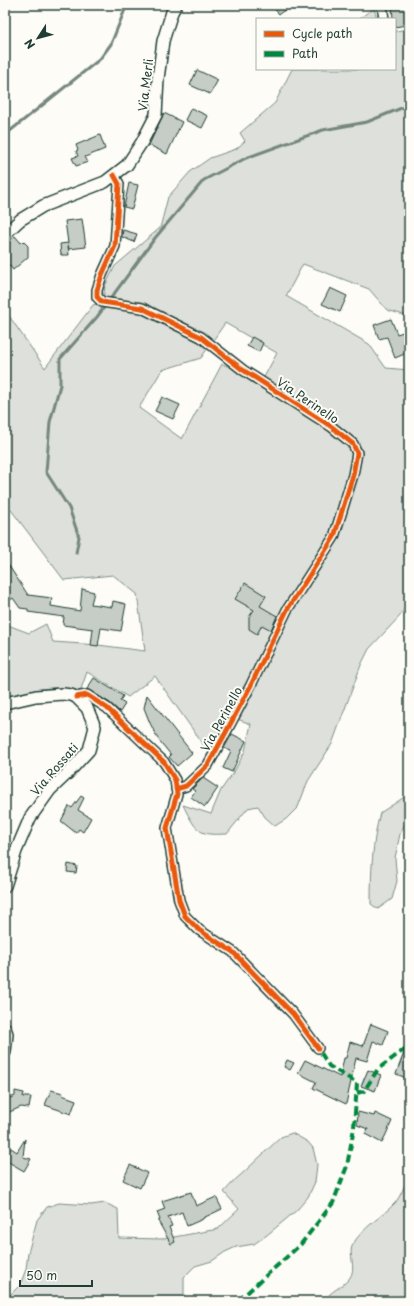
<svg xmlns="http://www.w3.org/2000/svg" width="414" height="1306" font-family="'Playpen Sans',sans-serif">
	<style>
		.green { fill: #dde0db; stroke: #7e8e88; fill-rule: evenodd }
		.lines { fill: none; stroke-linecap: round; stroke-linejoin: round }
		.stream { stroke: #75877f; stroke-width: 3 }
		.building { fill: #c6cdc7; stroke: #1f3d34 }
		.minor-casing { stroke: #1f3d34; stroke-width: 12 }
		.tertiary-casing { stroke: #1f3d34; stroke-width: 14 }
		.minor { stroke: #fdfcf7; stroke-width: 9 }
		.tertiary { stroke: #fdfcf7; stroke-width: 11 }
		.quiet { stroke: #00873e; stroke-width: 4; stroke-dasharray: 8 4; stroke-linecap: butt }
		.cycleway-casing { stroke: #fdfcf7; stroke-width: 8 }
		.cycleway { stroke: #e8590c; stroke-width: 5 }
		.labels { text-anchor: middle; dominant-baseline: central; stroke-width: 4; stroke-linejoin: round; paint-order: stroke }
		.street-label { font-size: 12px; fill: #1f3d34; stroke: #fdfcf7 }
	</style>
	<rect width="100%" height="100%" fill="#fdfcf7"/>
	<filter id="ink" filterUnits="userSpaceOnUse"><feTurbulence type="fractalNoise" baseFrequency=".025" numOctaves="2"/><feDisplacementMap in="SourceGraphic" scale="8" xChannelSelector="R" yChannelSelector="G"/><feConvolveMatrix kernelMatrix="1 2 1 2 8 2 1 2 1" color-interpolation-filters="sRGB"/></filter>
	<g filter="url(#ink)">
		<path class="green" d="M374,8L377,19H359L360,18Z
			M409,29V322L407,316L387,310L369,289L303,264L286,296L369,344L386,368L409,370V601L400,616L369,649L361,665L332,744L308,781L298,807L286,819L275,826L265,817L258,806L248,808L227,834C219,834 206,836 199,830C193,826 186,811 183,805L211,814L221,790L235,770L245,751L251,724L237,719L207,750L155,676L128,697L87,672L80,692C58,682 28,692 5,697V624L29,633L46,624L53,642L98,645L145,651L137,594L113,575L64,580L5,502V310L45,368L93,305L103,302L105,286L115,266L160,228L168,197L190,172L210,158L236,149L245,141L240,133L275,103L292,69H395V31ZM225,323L277,353L263,379L222,364L182,439L139,408L162,370L201,358Z
			M409,794V815L400,834L395,858L397,881L392,899L378,909L371,904C371,873 372,843 380,813Z
			M292,1133L308,1142L313,1148L317,1165L315,1182L308,1197L297,1210L267,1235L254,1244L236,1247L225,1252L212,1261L195,1266L184,1277V1297L182,1301H5V1300L20,1285L26,1269L28,1253L37,1220L47,1207L59,1203L91,1205L105,1203L118,1209L119,1238L163,1239L218,1229L239,1209L224,1192L235,1180L244,1172L281,1137Z
			M409,1176V1301H324C330,1291 341,1288 349,1279C358,1268 347,1254 353,1244C363,1227 382,1217 395,1203C401,1196 405,1184 409,1176Z"/>
		<g class="lines">
			<path class="stream" d="M5,135L100,59L111,44L126,7L129,5
				M76,553L79,537L69,508L46,472L50,422L60,385V359L97,317L155,238L204,180L246,158L323,130L367,122L409,105"/>
		</g>
		<path class="building" d="M271,5H292L279,14Z
			M392,5H408L409,13L406,25L395,27V19H393Z
			M197,70L218,80L210,94L190,85Z
			M191,108L208,116L202,128L185,120Z
			M164,113L182,122L167,154L149,145Z
			M100,135L105,149L85,157L88,162L76,166L72,158L78,156L76,151L78,150L76,145Z
			M129,183L138,185L132,209L124,207Z
			M82,219L86,247L69,249L68,245L69,255H61L60,244L68,243L65,221Z
			M123,230L137,234L134,242L122,237Z
			M15,236L21,243L23,241L28,246V257L13,270L5,260V251L9,248L6,244Z
			M330,288L347,296L340,312L322,304Z
			M391,319L397,334L403,332L409,349V352L395,358L387,337L379,339L374,325Z
			M252,337L263,343L259,352L247,346Z
			M162,397L180,405L173,419L155,411Z
			M5,560L28,595L52,598L51,606L80,611L82,589L94,592L91,604L112,607L113,601L126,604L121,631L101,628L98,646L91,645L93,629L63,625L64,617L28,612V609L20,608L13,598L5,604V587L9,584L5,578Z
			M245,583L266,596L260,606L277,616L271,630L262,625L257,634L249,629V617L254,610L235,599Z
			M94,678L123,696L120,701L125,704L120,712L110,703L87,689Z
			M147,695L192,753L177,766L169,757L171,755L158,739L150,723L144,708Z
			M232,734L246,741L232,772L223,768L231,751L224,748Z
			M203,778L218,788L205,807L191,797L195,791L192,789Z
			M81,796L84,798L78,810L91,818L83,832L79,829L76,833L61,821L69,806L72,808Z
			M68,864L77,866L76,873L67,872Z
			M371,1024L388,1031L383,1045L373,1041L367,1061L356,1058L346,1104L313,1088L316,1082L298,1073L305,1060L340,1077L344,1058H346L350,1042L363,1046Z
			M408,1042H409V1079L396,1074Z
			M287,1060L294,1063L290,1070L284,1067Z
			M368,1070L381,1075L375,1091L361,1086Z
			M51,1090L63,1093L62,1095L76,1100L71,1114L45,1105Z
			M15,1091L24,1093L23,1097H31L29,1108L21,1107L5,1114V1100L15,1096Z
			M358,1112L374,1116L375,1113L392,1121L382,1143L365,1134L368,1129L357,1125Z
			M25,1139L23,1157L31,1159L24,1171L5,1160V1159L11,1148L17,1152Z
			M130,1165L147,1173L140,1188L123,1180Z
			M191,1192L196,1206L216,1197L222,1209L203,1218V1219L187,1226L182,1212L168,1217L172,1226L169,1227L175,1242L171,1244L158,1221L160,1220L157,1212L165,1209L162,1201Z"/>
		<g class="lines">
			<g class="minor-casing">
				<path id="minor" d="M382,5L384,19
					M114,175L119,184L115,246L102,275L97,290V297L102,302L142,308L201,337L243,370L332,427L353,444L357,453L353,475L334,537L287,610L251,685L225,734L208,765L186,786L176,789
					M76,697L87,695L107,708L164,762L175,780L177,794L167,828L179,900L185,916L199,930L233,952L293,1014L318,1048"/>
			</g>
			<g class="tertiary-casing">
				<path id="tertiary" d="M5,234L20,220L43,206L105,182L127,165L142,142L156,115L158,79L163,41L172,12L176,5
					M5,703L36,696L63,694L71,695L76,697L87,708L95,727L89,750L68,773L50,790L30,818L16,851L5,886
					M5,1028L7,1034L5,1052"/>
			</g>
			<use href="#minor" class="minor"/>
			<use href="#tertiary" class="tertiary"/>
			<path class="quiet" d="M357,1093L364,1091L378,1069L409,1046
				M238,1301L301,1244L333,1203L347,1166L354,1128L357,1083L329,1066L318,1048"/>
			<g class="cycleway-casing">
				<path id="cycleway" d="M114,175L119,184L115,246L102,275L97,290V297L102,302L142,308L201,337L243,370L332,427L353,444L357,453L353,475L334,537L287,610L251,685L225,734L208,765L186,786L176,789
					M76,697L87,695L107,708L164,762L175,780L177,794L167,828L179,900L185,916L199,930L233,952L293,1014L318,1048"/>
			</g>
			<use href="#cycleway" class="cycleway"/>
		</g>
	</g>
	<g class="labels">
		<g class="street-label">
			<text transform="translate(145 85) rotate(-83)">Via Merli</text>
			<text transform="translate(308 400) rotate(34)">Via Perinello</text>
			<text transform="translate(221 719) rotate(-61)">Via Perinello</text>
			<text transform="translate(54 769) rotate(-49)">Via Rossati</text>
		</g>
	</g>
	<rect width="414" height="1306" fill="none" stroke="#fdfcf7" stroke-width="20"/>
	<rect x="10" y="10" width="394" height="1286" fill="none" stroke="#1f3d34" stroke-width="1.5" filter="url(#ink)"/>
	<rect x="256" y="18" width="140" height="52" fill="#fdfcf7" stroke="#a4b0a9"/>
	<rect x="264" y="31" width="20" height="6" fill="#e8590c" stroke="#a4b0a9"/>
	<text x="292" y="38" font-size="12" fill="#1f3d34">Cycle path</text>
	<rect x="264" y="51" width="20" height="6" fill="#00873e" stroke="#a4b0a9"/>
	<text x="292" y="58" font-size="12" fill="#1f3d34">Path</text>
	<g transform="translate(38 38) rotate(234)" stroke="#fdfcf7" stroke-width="3" paint-order="stroke">
	<path d="M0-3L7 15L0 10L-7 15Z" fill="#1f3d34"/>
	<text y="-6" font-size="11" font-weight="bold" text-anchor="middle" fill="#1f3d34">N</text>
	</g>
	<path d="M20 1280v6h72v-6" fill="none" stroke="#1f3d34" stroke-width="2"/>
	<text x="26" y="1280" font-size="12" fill="#1f3d34" stroke="#fdfcf7" stroke-width="3" paint-order="stroke">50 m</text>
</svg>
